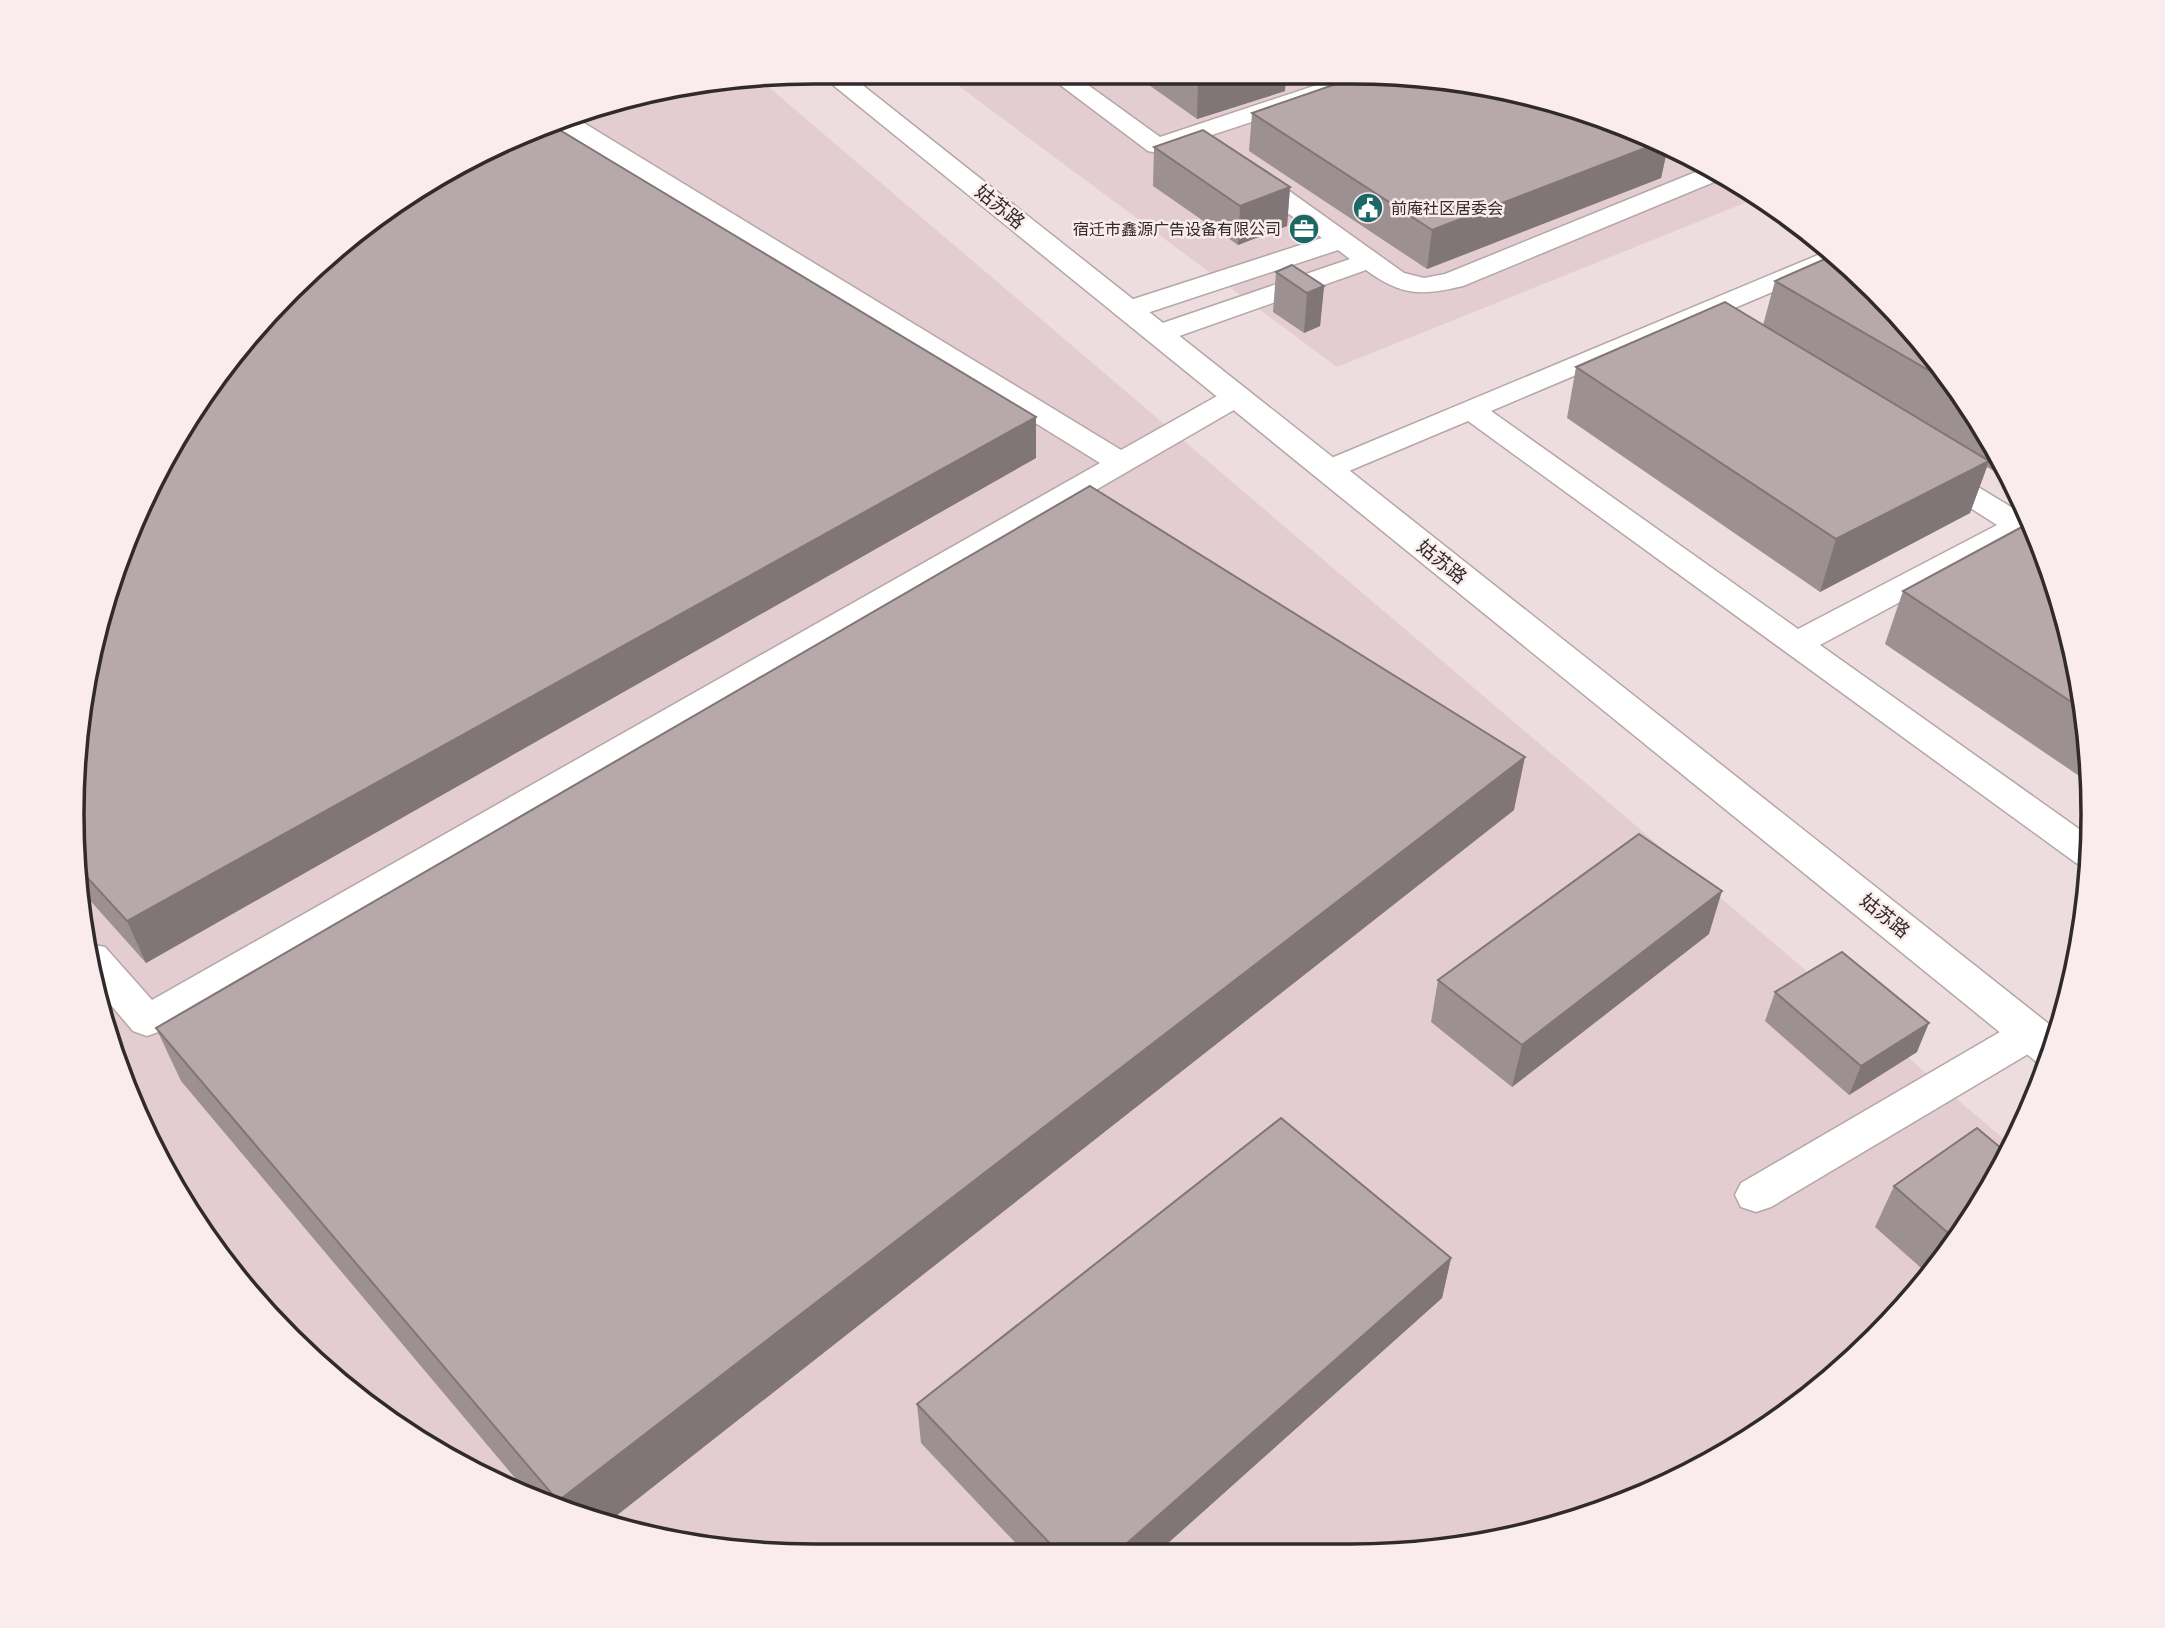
<svg xmlns="http://www.w3.org/2000/svg" width="2165" height="1628" font-family="Rubik,'Noto Sans SC',sans-serif">
	<style>
		.built { fill: #e4cdd0 }
		.lines { fill: none; stroke-linecap: round; stroke-linejoin: round }
		.lane-casing { stroke: #b5a6a8; stroke-width: 3 }
		.secondary-casing { stroke: #b5a6a8; stroke-width: 3 }
		.lane { fill: #fff; fill-rule: evenodd }
		.secondary { fill: #fff; fill-rule: evenodd }
		.wall { fill: #9d9092 }
		.shaded-wall { fill: #807677 }
		.building { fill: #b7a8aa; stroke: #807677; stroke-width: 2 }
		.labels { text-anchor: middle; dominant-baseline: central; stroke-width: 5; stroke-linejoin: round; paint-order: stroke }
		.far-poi-label { font-size: 16px; fill: #302a2b; stroke: #faebec; text-anchor: start }
		.street-label { font-size: 19px; fill: #302a2b; stroke: #faebec }
		.rim { fill: none; stroke: #302a2b; stroke-width: 3.5 }
	</style>
	<rect width="100%" height="100%" fill="#eddddf"/>
	<path class="built" d="M940,72L1399,73L1635,128L1762,196L1337,367Z
		M759,79L2012,1146L1994,1185L1909,1304L1803,1403L1635,1500L1448,1550L765,1555L576,1517L443,1457L325,1372L225,1266L171,1185L111,1053L73,863L443,171L622,97Z"/>
	<g class="lines">
		<g class="lane-casing">
			<path id="lane" d="M1043,72H1070L1160,137L1353,73H1388L1385,78L1157,153L1148,151Z
				M571,118L579,120L1121,450L1226,391L1236,389L1246,391L1250,397L1246,403L161,1031L147,1036L133,1031L99,991L89,944L105,947L152,1000L1100,463L565,132L548,128Z
				M1708,167L1726,177L1463,286C1422,296 1401,296 1366,270L1168,340L1158,342L1148,340L1144,334L1148,328L1350,259L1338,250L1138,316L1128,318L1118,316L1115,310L1118,304L1322,238L1242,180L1239,175L1242,170L1251,168L1260,170L1404,273L1424,278L1445,274Z
				M1818,255L1827,257L1831,263L1827,269L1491,411L1798,629L1997,525L1925,479L1920,473L1925,467L1935,464L1945,467L2021,513L2026,512L2038,544L2019,538L1820,645L2089,836L2088,867L2076,863L1468,421L1337,476L1327,479L1317,476L1312,470L1317,464Z
				M2031,1018L2045,1022L2050,1033L2045,1044L1771,1207L1756,1212L1741,1207L1735,1195L1741,1183L2017,1022Z"/>
		</g>
		<g class="secondary-casing">
			<path id="secondary" d="M817,72H846L2059,1032L2048,1067L2039,1064Z"/>
		</g>
		<use href="#lane" class="lane"/>
		<use href="#secondary" class="secondary"/>
	</g>
	<path class="wall" d="M951,72H1010L968,85Z
		M1132,73H1286L1285,91L1197,119Z
		M664,92L612,113L600,106L622,97Z
		M1252,113L1635,128L1668,146L1661,178L1427,269L1249,151Z
		M1154,147L1290,187L1287,226L1238,245L1153,186Z
		M1276,272L1324,286L1320,326L1304,333L1273,312Z
		M1775,281L1940,362L2016,484L1987,467L1970,513L1820,592L1567,418L1576,367L1763,325Z
		M1036,458L146,963L78,887L73,863L86,670Z
		M1903,591L2068,622L2092,766L2091,784L1885,644Z
		M1514,810L607,1523L576,1517L531,1497L181,1081L156,1028Z
		M1709,934L1512,1087L1431,1022L1438,980Z
		M1775,992L1917,1052L1849,1095L1765,1021Z
		M1994,1185L1929,1275L1875,1227L1894,1186Z
		M1451,1258L1442,1298L1158,1552L1025,1553L921,1443L917,1404Z"/>
	<path class="shaded-wall" d="M968,72H1010L968,85Z
		M1224,73H1286L1285,91L1197,119L1198,81Z
		M664,92L612,113L610,102L622,97Z
		M1661,142L1668,146L1661,178L1427,269L1432,230Z
		M1290,187L1287,226L1238,245L1240,206Z
		M1324,286L1320,326L1304,333L1307,293Z
		M1036,417V458L146,963L127,921Z
		M1989,461L1970,513L1820,592L1836,539Z
		M1525,757L1514,810L607,1523L576,1517L561,1510L558,1501Z
		M1722,891L1709,934L1512,1087L1522,1045Z
		M1929,1023L1917,1052L1849,1095L1861,1066Z
		M1451,1258L1442,1298L1158,1552H1117Z"/>
	<path class="building" d="M1186,73H1224L1198,81Z
		M1368,73H1399L1543,97L1635,128L1661,142L1432,230L1252,113Z
		M553,126L1036,417L127,921L73,862L86,670L148,485L197,401L289,289L443,171Z
		M1203,130L1290,187L1240,206L1154,147Z
		M1834,255L1876,289L1940,362L1954,385L1775,281Z
		M1292,265L1324,286L1307,293L1276,272Z
		M1725,302L1989,461L1836,539L1576,367Z
		M1090,486L1525,757L558,1501L156,1028Z
		M2031,522L2068,622L2082,709L1903,591Z
		M1639,834L1722,891L1522,1045L1438,980Z
		M1842,952L1929,1023L1861,1066L1775,992Z
		M1281,1118L1451,1258L1117,1552L1059,1553L917,1404Z
		M1977,1128L2008,1154L1994,1185L1955,1239L1894,1186Z
		M169,1179L283,1327L225,1266L171,1185Z"/>
	<defs>
		<g id="civic-disc" transform="scale(1.575)"><circle r="9.5" fill="#1b6865" stroke="#faebec"/><path d="M-.6-6.5H3V-4.5H.6V-3L4-1V1h2V6H-6V1h2V-1L-.6-3ZM-1.2 2.5V6h2.4V2.5Z" fill="#fff"/></g>
		<g id="office-disc" transform="scale(1.575)"><circle r="9.5" fill="#1b6865" stroke="#faebec"/><path d="M-6-3h4V-5.5h4V-3h4V5H-6ZM-1-4.5V-3h2v-1.5ZM-6 0V1H6V0Z" fill="#fff"/></g>
	</defs>
	<g fill-rule="evenodd">
		<use href="#civic-disc" x="1368" y="208"/>
		<use href="#office-disc" x="1304" y="229"/>
	</g>
	<g class="labels">
		<g class="far-poi-label">
			<text x="1391" y="208">前庵社区居委会</text>
			<text x="1281" y="229" text-anchor="end">宿迁市鑫源广告设备有限公司</text>
		</g>
		<g class="street-label">
			<text transform="translate(1000 207) rotate(39)">姑苏路</text>
			<text transform="translate(1442 562) rotate(39)">姑苏路</text>
			<text transform="translate(1885 916) rotate(39)">姑苏路</text>
		</g>
	</g>
	<path d="M0 0H2165V1628H0ZM814 84H1351A730 730 0 0 1 2081 814V814A730 730 0 0 1 1351 1544H814A730 730 0 0 1 84 814V814A730 730 0 0 1 814 84Z" fill="#faebec" fill-rule="evenodd"/>
	<path class="rim" d="M814 84H1351A730 730 0 0 1 2081 814V814A730 730 0 0 1 1351 1544H814A730 730 0 0 1 84 814V814A730 730 0 0 1 814 84Z"/>
</svg>
